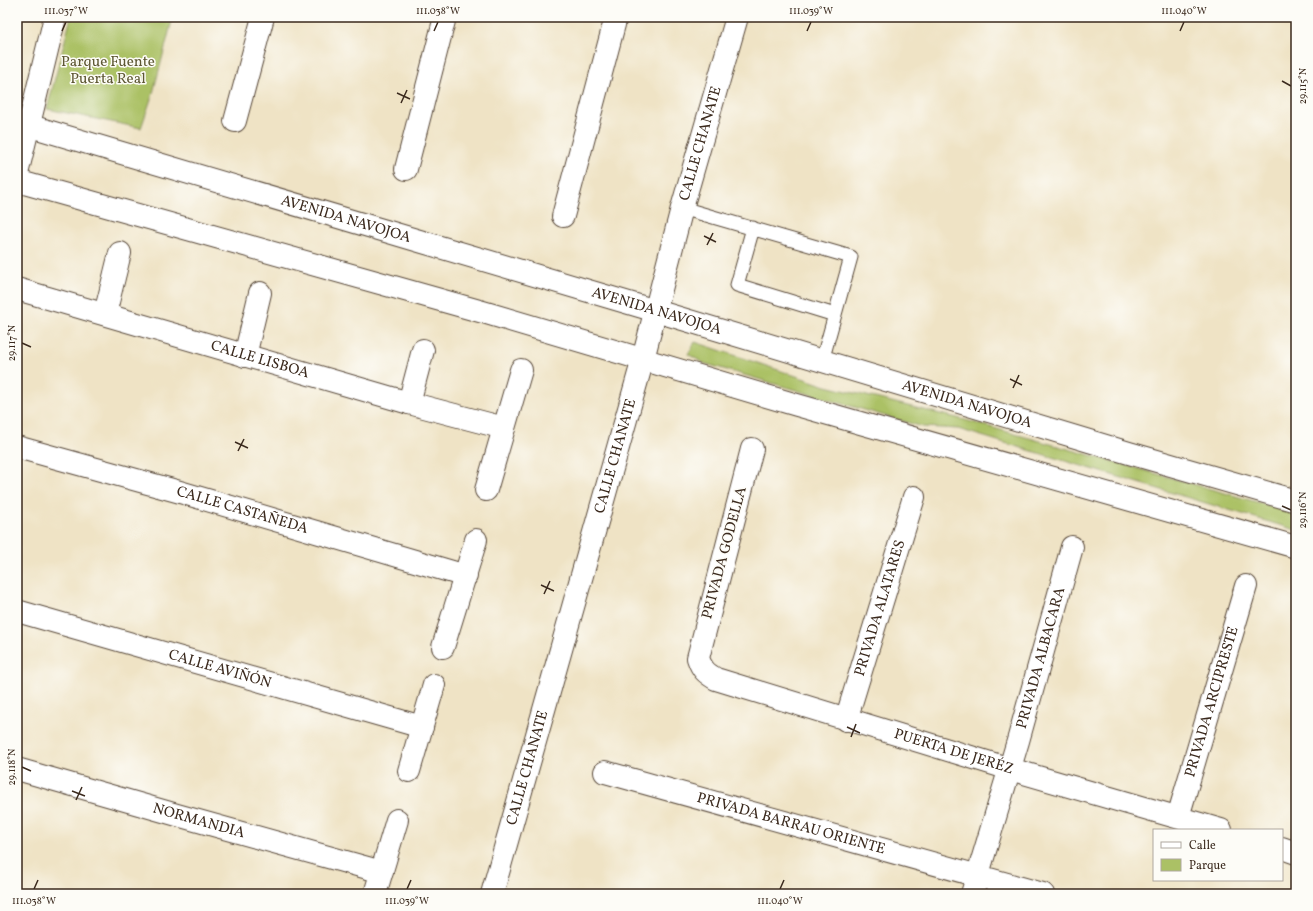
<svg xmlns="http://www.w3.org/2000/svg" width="1313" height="911" font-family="Vollkorn,serif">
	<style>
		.green { fill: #abc165; stroke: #737642 }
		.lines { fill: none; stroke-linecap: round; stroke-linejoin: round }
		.lane-casing { stroke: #564637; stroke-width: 15 }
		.street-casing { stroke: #564637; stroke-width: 24 }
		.secondary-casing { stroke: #564637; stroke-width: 24 }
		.lane { stroke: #fff; stroke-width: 13 }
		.street { stroke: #fff; stroke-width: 22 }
		.secondary { stroke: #fff; stroke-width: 22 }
		.ticks { fill: none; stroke: #3b2a1e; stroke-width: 1.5 }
		.labels { text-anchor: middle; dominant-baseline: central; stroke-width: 3; stroke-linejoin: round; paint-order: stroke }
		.park-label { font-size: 15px; fill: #5d5733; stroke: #fdfcf7 }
		.street-label { font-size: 15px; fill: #3b2a1e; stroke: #fdfcf7 }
		.neatline { fill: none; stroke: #3b2a1e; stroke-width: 1.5 }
		.ticks-label { font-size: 10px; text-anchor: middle; fill: #3b2a1e }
	</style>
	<rect width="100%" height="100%" fill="#fdfcf7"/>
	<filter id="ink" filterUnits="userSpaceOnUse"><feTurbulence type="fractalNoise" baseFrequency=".025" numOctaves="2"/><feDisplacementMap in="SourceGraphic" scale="8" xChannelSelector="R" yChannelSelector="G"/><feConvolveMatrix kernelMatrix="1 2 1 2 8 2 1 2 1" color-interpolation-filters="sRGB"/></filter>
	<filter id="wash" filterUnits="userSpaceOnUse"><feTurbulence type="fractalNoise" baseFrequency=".012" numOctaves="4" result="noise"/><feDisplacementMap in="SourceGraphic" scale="16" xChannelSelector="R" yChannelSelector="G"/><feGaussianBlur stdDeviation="0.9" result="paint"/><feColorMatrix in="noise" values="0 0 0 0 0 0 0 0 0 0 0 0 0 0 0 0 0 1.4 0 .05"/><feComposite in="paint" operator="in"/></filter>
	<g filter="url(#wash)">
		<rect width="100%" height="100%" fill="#efe3c5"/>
		<path class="green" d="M71,17H173L153,93L141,128L47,109Z
			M695,342L826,386L965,420L1296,513V530L958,429L923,427L703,363L688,354Z"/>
	</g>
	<g filter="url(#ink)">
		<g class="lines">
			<g class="lane-casing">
				<path id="lane" d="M682,208L851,257L822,361
					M753,228L737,285L835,315"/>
			</g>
			<g class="street-casing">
				<g id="street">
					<path d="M235,121L263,17"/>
					<path d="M406,169L445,17"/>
					<path d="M17,174L55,17"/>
					<path d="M563,216L616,17"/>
					<path id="s1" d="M17,289L409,403L504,428"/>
					<path d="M105,314L120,253"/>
					<path d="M245,356L260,293"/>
					<path d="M409,403L423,350"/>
					<path id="s2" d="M17,447L180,492L466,576"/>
					<path id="s3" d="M752,449L698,658C702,670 706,673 716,679L1010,769L1221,830"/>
					<path d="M486,490L521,370"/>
					<path id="s4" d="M17,611L422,727"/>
					<path d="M443,647L476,540"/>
					<path id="s5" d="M846,720L914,497"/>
					<path id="s6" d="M17,769L177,815L382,872"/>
					<path d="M409,771L434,685"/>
					<path id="s7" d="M605,772L1043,894"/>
					<path id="s8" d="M1178,817L1246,586"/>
					<path d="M1282,848L1296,853"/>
					<path d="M375,894L397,820"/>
					<path id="s9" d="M972,894L1018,741L1072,547"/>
				</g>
			</g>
			<g class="secondary-casing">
				<g id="secondary">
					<path id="s10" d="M17,122L656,311L1129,453L1296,501"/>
					<path d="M17,181L483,312L797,405L1296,547"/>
					<path id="s11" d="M492,894L643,359L682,208L737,17"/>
				</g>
			</g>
			<use href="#lane" class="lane"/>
			<use href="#street" class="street"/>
			<use href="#secondary" class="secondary"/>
		</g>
	</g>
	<path class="ticks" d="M62,31L66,22M434,31L438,22M807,31L811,22M1180,31L1184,22M1282,81L1291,86M397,93L410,99M401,103L407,90M704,236L716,242M707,245L713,233M22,343L31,347M1010,379L1022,385M1013,388L1019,375M235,442L248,448M238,451L244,439M1282,506L1291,510M541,585L554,591M544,594L550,581M847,727L860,733M851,737L856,724M22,767L31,771M72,791L85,796M76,800L82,787M34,889L38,880M407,889L411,880M780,889L784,880"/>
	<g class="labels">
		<g class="park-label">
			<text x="108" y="62">Parque Fuente<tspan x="108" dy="17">Puerta Real</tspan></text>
		</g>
		<g class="street-label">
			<text stroke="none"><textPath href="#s11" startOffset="779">CALLE CHANATE</textPath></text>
			<text stroke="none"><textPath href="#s10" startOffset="343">AVENIDA NAVOJOA</textPath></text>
			<text stroke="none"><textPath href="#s10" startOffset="667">AVENIDA NAVOJOA</textPath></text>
			<text stroke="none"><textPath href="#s1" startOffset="253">CALLE LISBOA</textPath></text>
			<text stroke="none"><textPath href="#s10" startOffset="991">AVENIDA NAVOJOA</textPath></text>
			<text stroke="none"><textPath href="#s11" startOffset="455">CALLE CHANATE</textPath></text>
			<text stroke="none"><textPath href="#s2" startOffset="234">CALLE CASTAÑEDA</textPath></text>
			<text transform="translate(725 553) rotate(-75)">PRIVADA GODELLA</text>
			<text stroke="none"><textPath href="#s5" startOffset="117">PRIVADA ALATARES</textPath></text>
			<text stroke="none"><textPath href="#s9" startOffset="246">PRIVADA ALBACARA</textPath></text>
			<text stroke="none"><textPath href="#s4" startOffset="211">CALLE AVIÑÓN</textPath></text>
			<text stroke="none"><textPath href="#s8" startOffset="120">PRIVADA ARCIPRESTE</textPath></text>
			<text stroke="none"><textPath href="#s3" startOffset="493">PUERTA DE JERÉZ</textPath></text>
			<text stroke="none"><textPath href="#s11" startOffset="131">CALLE CHANATE</textPath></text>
			<text stroke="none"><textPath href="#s6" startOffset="189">NORMANDIA</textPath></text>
			<text stroke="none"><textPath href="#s7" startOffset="193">PRIVADA BARRAU ORIENTE</textPath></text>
		</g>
	</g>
	<rect width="1313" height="911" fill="none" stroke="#fdfcf7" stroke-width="44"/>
	<rect x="1153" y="829" width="130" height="52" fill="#fdfcf7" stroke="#afa8a0"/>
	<rect x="1161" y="842" width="20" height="6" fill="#ffffff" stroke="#afa8a0"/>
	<text x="1189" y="849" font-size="12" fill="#3b2a1e">Calle</text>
	<rect x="1161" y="859" width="20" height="12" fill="#abc165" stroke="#afa8a0"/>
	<text x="1189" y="869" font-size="12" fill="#3b2a1e">Parque</text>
	<rect x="22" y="22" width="1269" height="867" class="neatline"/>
	<g class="ticks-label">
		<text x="66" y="14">111.037°W</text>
		<text x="438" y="14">111.038°W</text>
		<text x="811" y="14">111.039°W</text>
		<text x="1184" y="14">111.040°W</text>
		<text transform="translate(1302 86) rotate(-90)" y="4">29.115°N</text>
		<text transform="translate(11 343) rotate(-90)" y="4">29.117°N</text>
		<text transform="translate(1302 510) rotate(-90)" y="4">29.116°N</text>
		<text transform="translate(11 767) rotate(-90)" y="4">29.118°N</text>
		<text x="34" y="904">111.038°W</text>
		<text x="407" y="904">111.039°W</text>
		<text x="780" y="904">111.040°W</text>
	</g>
</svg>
